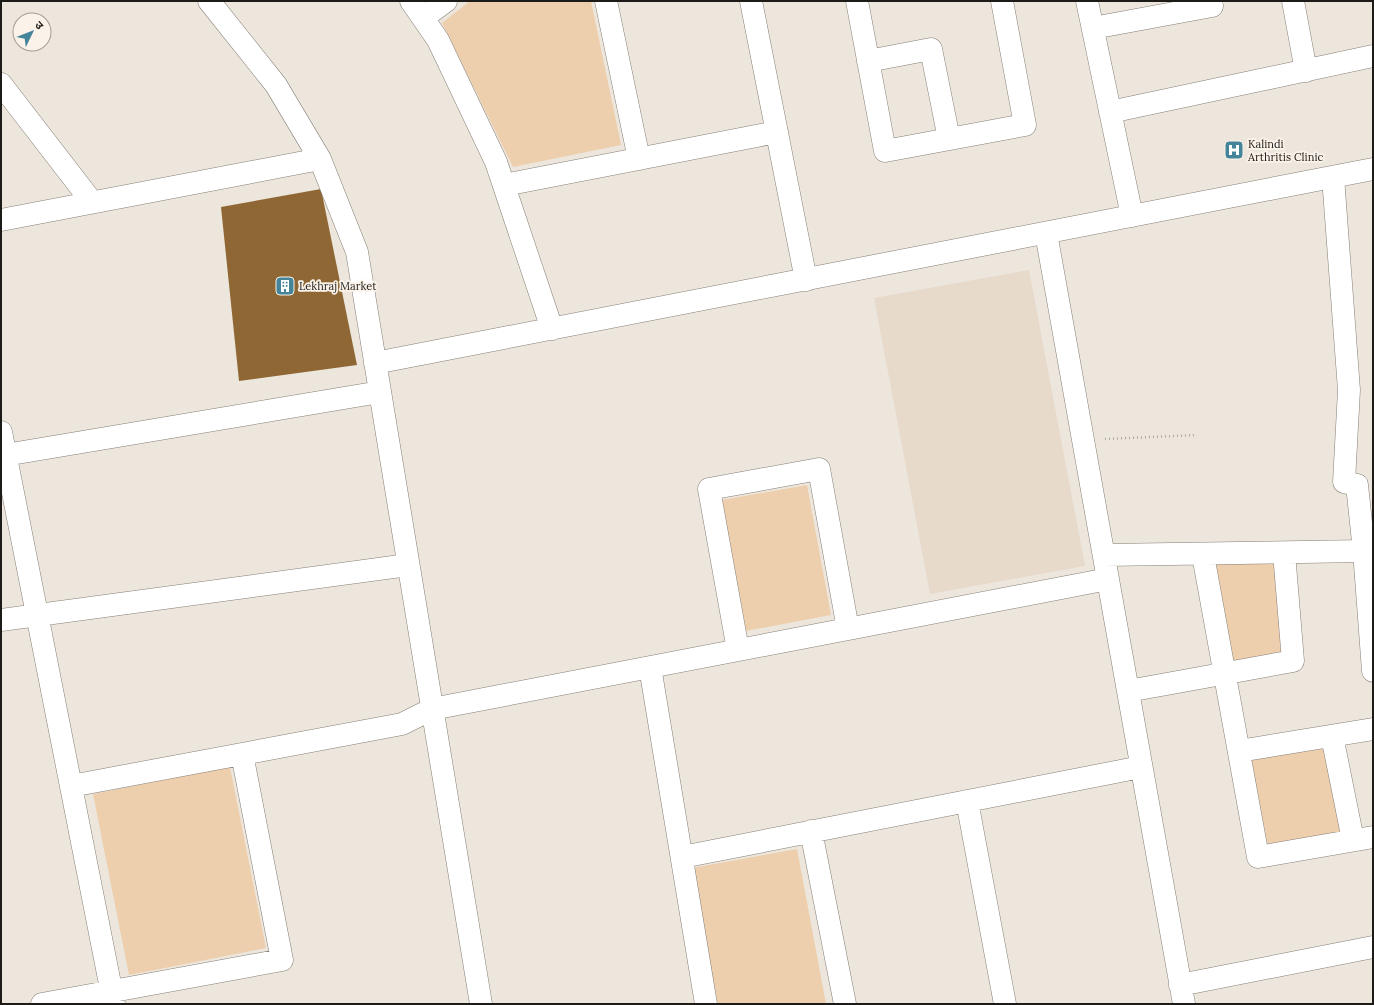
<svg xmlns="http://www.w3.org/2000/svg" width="1374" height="1005" font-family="Lora,'Noto Sans Devanagari',serif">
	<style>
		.built { fill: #e7dacb }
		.green { fill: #edcfad }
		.building { fill: #8f6734 }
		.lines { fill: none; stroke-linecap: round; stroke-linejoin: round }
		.minor-casing { stroke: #857e76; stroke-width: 23 }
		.path { stroke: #aea9a2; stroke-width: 2.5; stroke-dasharray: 1 3; stroke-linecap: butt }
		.minor { stroke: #fff; stroke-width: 22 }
		.labels { text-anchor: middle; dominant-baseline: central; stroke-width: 3.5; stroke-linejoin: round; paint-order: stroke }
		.poi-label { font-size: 11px; fill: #1d1b18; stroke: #fbf3ea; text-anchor: start }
	</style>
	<rect width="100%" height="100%" fill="#ede6dd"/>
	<path class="built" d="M1029,270L1085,566L930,594L874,298Z"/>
	<path class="green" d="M470,1H591L621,145L513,167L442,23Z
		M807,485L831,615L746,631L722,500Z
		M1279,560L1285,655L1230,663L1213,563Z
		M1327,745L1344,832L1268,846L1251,760Z
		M230,767L266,948L129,975L93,794Z
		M797,849L826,1004H718L692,868Z"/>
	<path class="building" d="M321,189L357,365L239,381L221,207Z"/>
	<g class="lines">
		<g class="minor-casing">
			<path id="minor" d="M209,1L276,85L320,159L357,252L481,1004
				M411,1L438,40L496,162L552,329
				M606,1L639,159
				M751,1L806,280
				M857,1L885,151L1025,125L1002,1
				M1087,1L1132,216
				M1293,1L1306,71
				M423,18L446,1
				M1093,28L1212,6L1211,1
				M868,61L931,49L949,139
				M1,84L92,202
				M1110,112L1373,56
				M1333,177L1349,390L1344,482L1357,485L1364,551
				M504,185L777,132
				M1,220L320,159
				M1046,233L1184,1004
				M375,363L1373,169
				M1,432L114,1004
				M5,455L380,392
				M1104,555L1364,551L1373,671
				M1203,555L1258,857L1373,837
				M1,620L408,565
				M738,650L709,489L819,469L848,629
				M650,667L706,1004
				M1128,691L1293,661L1284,553
				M1332,736L1353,840
				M1239,751L1373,729
				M71,786L402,724L432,709L1108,579
				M967,801L1005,1004
				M811,831L845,1004
				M682,857L1141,767
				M1180,985L1373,947
				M42,1004L282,960L242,754"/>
		</g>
		<path class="path" d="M1105,439L1197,435"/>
		<use href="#minor" class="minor"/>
	</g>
	<defs>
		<g id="hospital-square" transform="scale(1)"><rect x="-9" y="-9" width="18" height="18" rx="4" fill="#458599" stroke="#fbf3ea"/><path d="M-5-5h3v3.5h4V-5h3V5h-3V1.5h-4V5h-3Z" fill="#fff"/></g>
		<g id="building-square" transform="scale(1)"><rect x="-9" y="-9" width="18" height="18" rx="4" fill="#458599" stroke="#fbf3ea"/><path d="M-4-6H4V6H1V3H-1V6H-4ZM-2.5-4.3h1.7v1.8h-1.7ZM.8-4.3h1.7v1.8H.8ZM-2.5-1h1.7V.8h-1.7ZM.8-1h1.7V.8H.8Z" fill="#fff"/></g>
	</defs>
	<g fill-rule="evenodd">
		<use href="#hospital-square" x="1234" y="150"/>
		<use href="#building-square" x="285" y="286"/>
	</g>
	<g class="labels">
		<g class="poi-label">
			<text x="1248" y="144">Kalindi<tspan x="1248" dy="13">Arthritis Clinic</tspan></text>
			<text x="299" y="286">Lekhraj Market</text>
		</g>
	</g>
	<rect width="1374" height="1005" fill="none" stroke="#1d1b18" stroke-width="4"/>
	<g transform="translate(32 32) rotate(47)"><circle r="19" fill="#fbf3ea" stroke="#a29d96"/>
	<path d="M0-3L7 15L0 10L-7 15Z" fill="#458599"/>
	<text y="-6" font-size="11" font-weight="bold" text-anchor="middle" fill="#1d1b18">उ</text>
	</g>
</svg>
